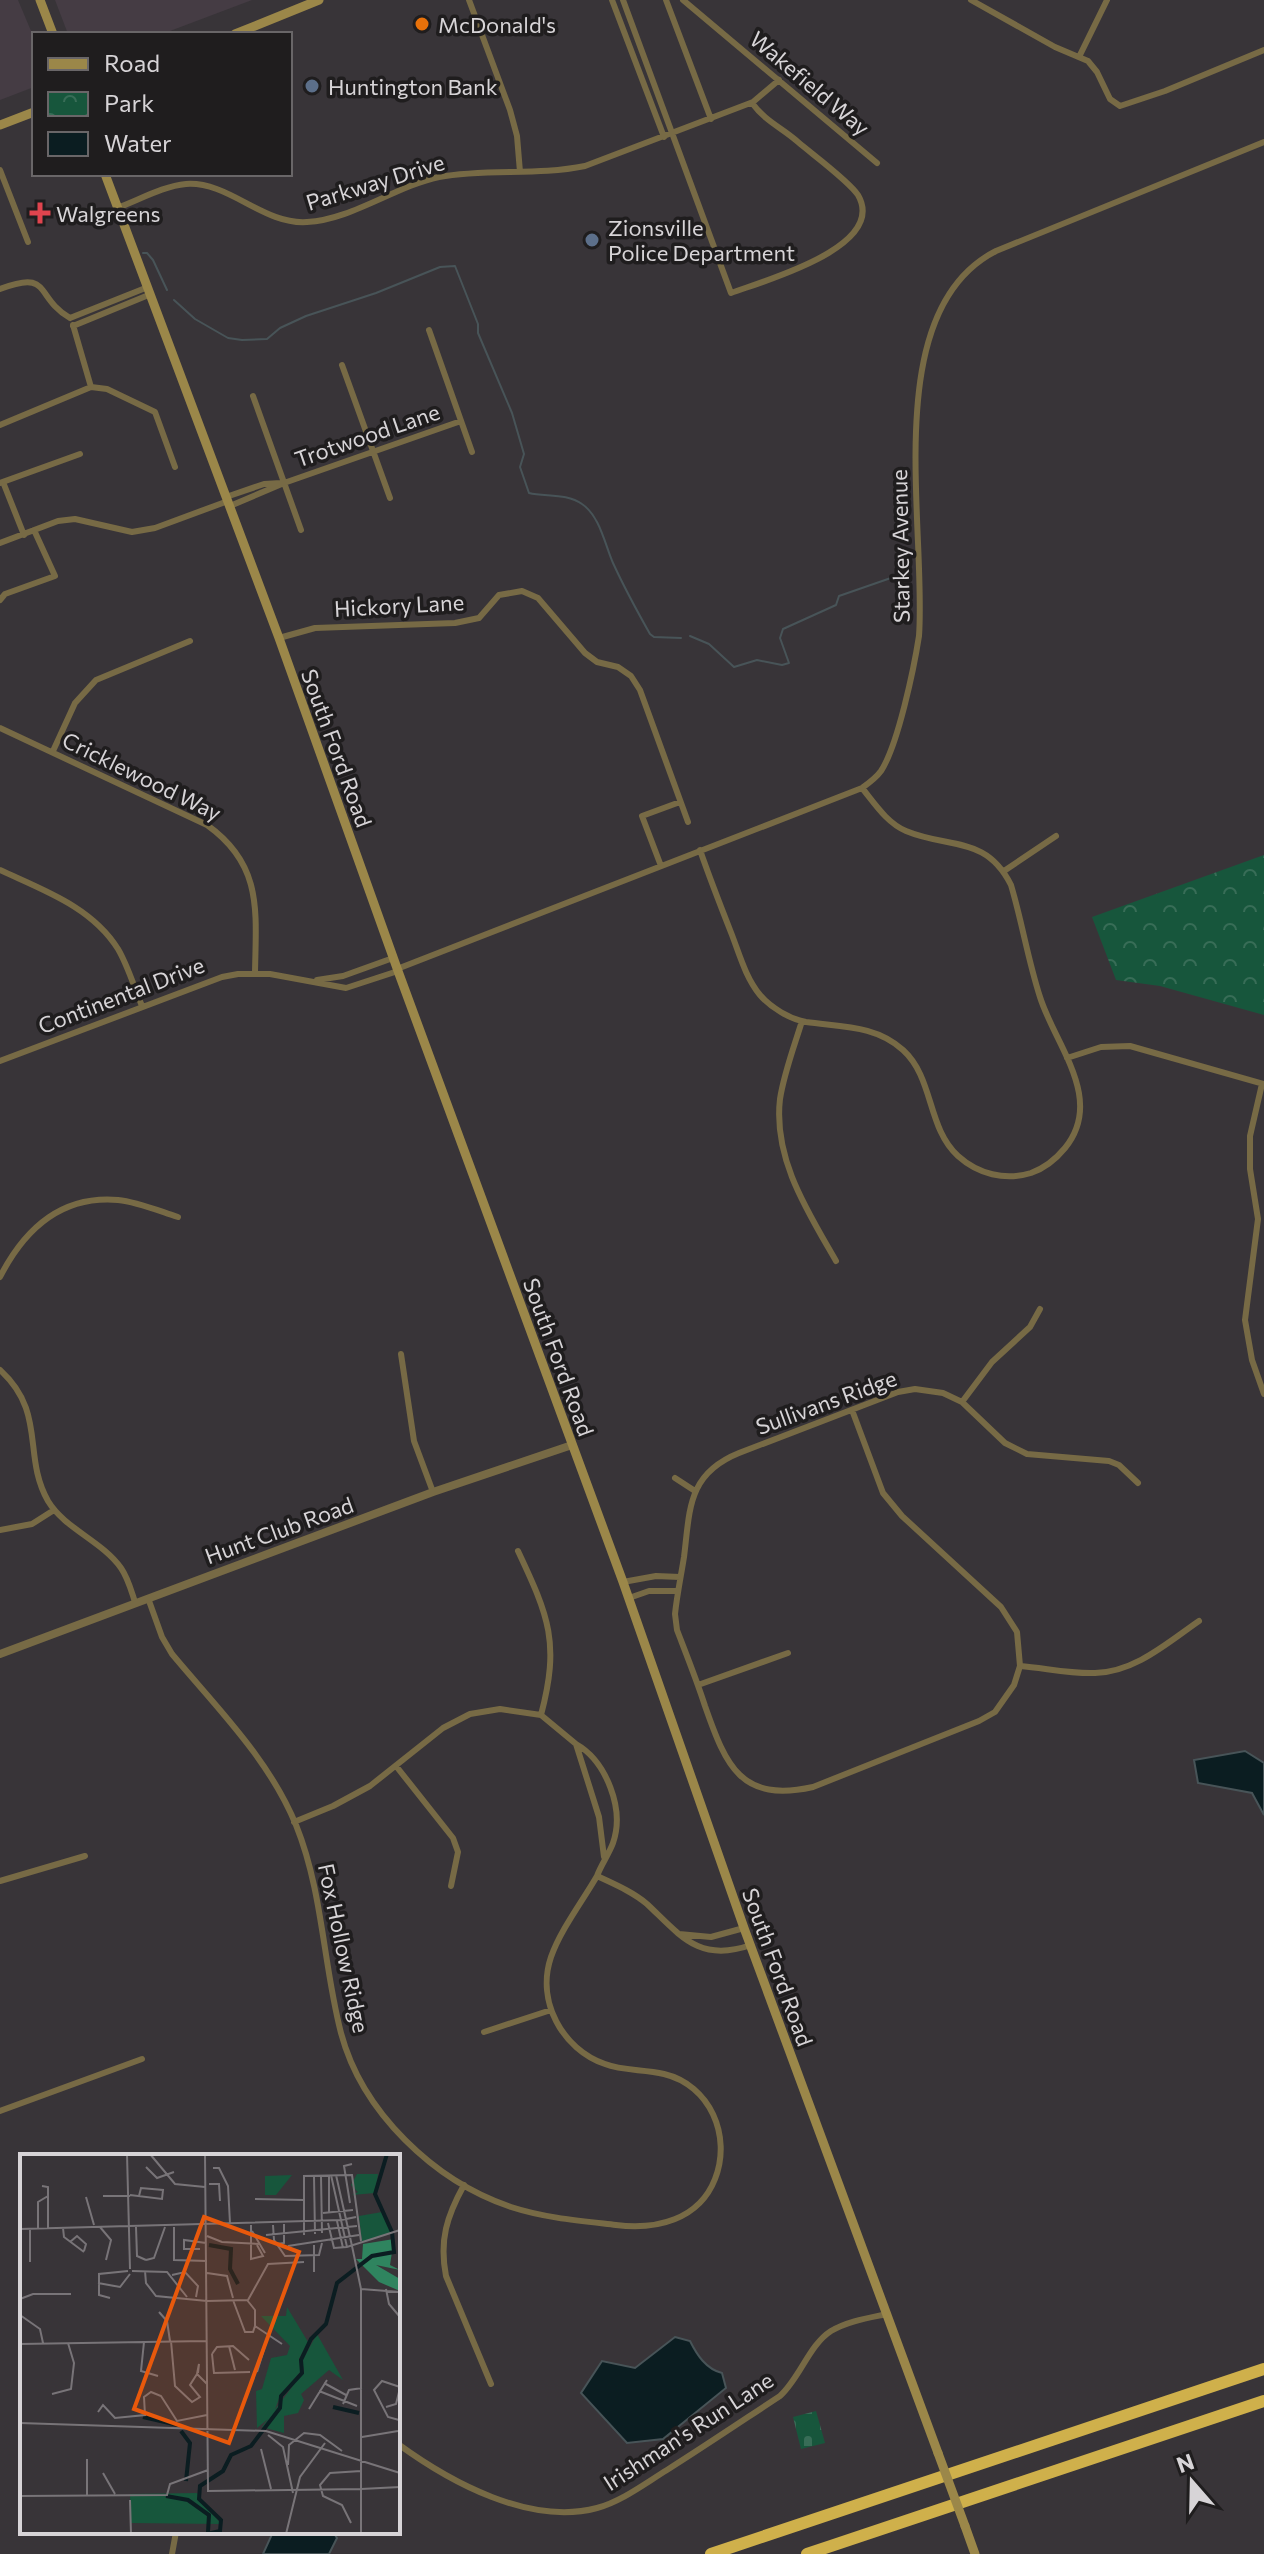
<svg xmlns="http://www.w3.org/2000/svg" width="1264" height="2554" font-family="Commissioner,sans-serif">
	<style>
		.built { fill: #453c44 }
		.cemetery { fill: url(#cemetery-stones) }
		.park { fill: url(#park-crowns) }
		.water { fill: #0b1d21; stroke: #485458; stroke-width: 2 }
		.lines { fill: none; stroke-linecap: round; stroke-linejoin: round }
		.stream { stroke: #485458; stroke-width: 2 }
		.minor { stroke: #776a45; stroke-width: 6 }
		.tertiary { stroke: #776a45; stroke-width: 8 }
		.secondary { stroke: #9b8749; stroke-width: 9 }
		.motorway { stroke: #cfb04b; stroke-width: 12 }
		.secondary-bridge { stroke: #9b8749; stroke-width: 9 }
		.food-dot { fill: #e8710a; stroke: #1f1d1e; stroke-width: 3 }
		.service-dot { fill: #5c6f8a; stroke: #1f1d1e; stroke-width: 3 }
		.health-dot { fill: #e0444e; stroke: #1f1d1e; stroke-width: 3 }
		.labels { text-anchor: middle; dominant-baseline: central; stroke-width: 7; stroke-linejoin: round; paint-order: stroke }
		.poi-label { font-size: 22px; fill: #d7d4d7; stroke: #1f1d1e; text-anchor: start }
		.street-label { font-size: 22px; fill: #d7d4d7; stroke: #1f1d1e }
		.inset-river { fill: none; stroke: #0b1d21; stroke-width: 4 }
		.inset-road { fill: none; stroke: #787478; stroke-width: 2 }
		.view { fill: #e8590c; fill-opacity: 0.15; stroke: #e8590c; stroke-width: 4 }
		.inset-edge { fill: none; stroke: #d7d4d7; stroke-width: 4 }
	</style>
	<defs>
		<pattern id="cemetery-stones" width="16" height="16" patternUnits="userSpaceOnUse" patternTransform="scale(2)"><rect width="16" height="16" fill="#17563c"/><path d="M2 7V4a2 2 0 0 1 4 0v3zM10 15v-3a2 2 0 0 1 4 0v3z" fill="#386d57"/></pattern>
		<pattern id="park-crowns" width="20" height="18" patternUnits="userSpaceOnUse" patternTransform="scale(2)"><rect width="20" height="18" fill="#17563c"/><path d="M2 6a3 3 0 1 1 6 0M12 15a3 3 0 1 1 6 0" fill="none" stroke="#386d57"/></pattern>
	</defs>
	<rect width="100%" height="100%" fill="#383438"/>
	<path class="built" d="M0,0H18L34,38V87L0,100Z
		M55,0H252L162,34H68Z"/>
	<path class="cemetery" d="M816,2411L825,2443L801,2449L793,2417Z"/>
	<path class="park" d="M1264,855V1015L1160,986L1116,980L1092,917Z"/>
	<path class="water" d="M1245,1751L1264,1763V1815L1252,1793L1198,1783L1194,1760Z
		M675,2337L690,2341C697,2355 706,2369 722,2373L726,2388L663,2439L627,2443L581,2393L602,2361L635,2368Z
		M273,2532H333L337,2538L329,2554H263Z"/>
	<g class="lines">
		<path class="stream" d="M143,253H147L153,260L167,290
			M174,300L195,319L228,338L242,340L267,339L280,328L306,316L376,293L440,267L455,266L478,324V333L512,413L524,454L520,467L529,493C545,497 567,493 582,504C600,516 605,545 613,563C624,587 637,611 650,634L654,637L681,638
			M690,636L709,644L734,667L757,660L782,665L789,663L780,638L783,629L836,605L839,596L911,571"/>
		<path class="minor" d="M469,0L510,110L517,136L520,172
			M612,0L664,137
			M623,0L731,293C763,281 888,247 858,195C849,181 812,154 798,142C781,127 766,122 752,103
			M666,0L711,119
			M683,0L877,163
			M971,0L1055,47L1088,61L1097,72L1110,99L1120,106L1165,91L1264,50
			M1079,57L1107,0
			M0,170L28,242
			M117,208C139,200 163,186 186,184C229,181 263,225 307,222C351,220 396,186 439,177C487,168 537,176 585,166L753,102L779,80
			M0,289C52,269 34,297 70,318
			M70,318L148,287
			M73,325L91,387
			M73,326L151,294
			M429,330L472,452
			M342,365L390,498
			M91,387L107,389L155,412L175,467
			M253,396L301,530
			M0,425L91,387
			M3,482L24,535
			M0,483L80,454
			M226,497L264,484L281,483
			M230,506L284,483L461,421
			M0,543L58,521L75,519L132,532L155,528L228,501
			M0,600L5,594L55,576L34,530
			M279,638L315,628L455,623L479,618L499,595L522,591L538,598L585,653L597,662L618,667L631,676L640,690L688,822
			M0,728L207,825C263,865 256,911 255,973
			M53,751L75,703L96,680L190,641
			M700,850C710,879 721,907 732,935C740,956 746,978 760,995C771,1008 790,1019 806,1022C841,1027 876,1025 903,1050C934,1078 927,1128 958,1156C978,1174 1005,1181 1031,1173C1045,1168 1056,1159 1065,1148C1105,1099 1055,1045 1040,997C1028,960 1022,922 1011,885C986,835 949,849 906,831C887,823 875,804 862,788
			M661,866L642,816L680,802
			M0,870C43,890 92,907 118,949C128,966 134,987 142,1006
			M1004,871L1056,836
			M397,969L862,788C869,783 876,778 881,771C898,745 914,668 919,636C927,527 878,311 996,251L1264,142
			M317,980L343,976L393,958
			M802,1021C794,1047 784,1073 780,1099C773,1159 808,1212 836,1261
			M1067,1058L1101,1047L1130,1046L1264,1084
			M0,1061L222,977L238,974H270L346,988L398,971
			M1262,1084L1250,1136V1169L1258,1219L1245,1320L1252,1360L1264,1394
			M0,1277C24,1230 60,1195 118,1200C138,1202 159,1211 178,1217
			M401,1354L414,1441L433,1492
			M0,1370C47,1413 22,1455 48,1501C65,1529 102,1541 121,1568C128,1578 131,1590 135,1602
			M962,1402L992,1362L1030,1327L1040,1309
			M852,1410L883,1493L902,1516L1001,1607L1017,1632L1020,1666L1014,1685L995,1712L979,1721L813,1787C741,1803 726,1766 705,1706C697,1681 687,1656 677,1630L675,1614C677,1595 681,1576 684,1557C690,1510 687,1474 739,1453L898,1392L915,1389L943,1393L962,1402L1005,1443L1027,1454L1109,1461L1119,1465L1138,1483
			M675,1478L695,1491
			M0,1530L32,1524L54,1510
			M518,1551C549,1617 560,1643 541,1715
			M623,1582L656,1576L680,1577
			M148,1598L162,1637L172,1654C217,1708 269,1759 296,1825C323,1892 323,1964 341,2033C362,2112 434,2181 511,2207C545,2218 581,2221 616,2225C656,2230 699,2220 715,2179C732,2136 710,2085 664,2074C644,2069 623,2071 605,2064C562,2049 536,2001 551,1957C561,1929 582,1902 597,1876
			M629,1598L649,1591H678
			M1020,1666C1045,1668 1070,1674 1095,1673C1135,1672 1167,1643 1199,1621
			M698,1685L788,1653
			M396,1766L453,1838L458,1852L451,1886
			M294,1822L333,1806L370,1786L443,1728L470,1714L500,1709L541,1715L576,1744
			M604,1857L599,1817L576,1744C606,1761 625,1809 613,1843C609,1854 601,1865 597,1876C614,1884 633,1892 647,1904C681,1936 699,1963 751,1945
			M0,1881L85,1856
			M679,1934L711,1937L744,1928
			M484,2032L551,2010
			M0,2111L142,2059
			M464,2185C447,2216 439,2240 446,2276L491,2384
			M398,2444C450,2482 530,2526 597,2508C622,2501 644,2484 667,2470C705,2446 742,2421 780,2396C800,2378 809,2345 831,2331C848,2321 868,2318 887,2314
			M172,2554L176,2532"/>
		<path class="tertiary" d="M0,1654L433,1492L572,1445"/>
		<path class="secondary" d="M40,0L53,34
			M235,34L319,0
			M0,125L34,112
			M105,174L279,638L398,971L623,1582L744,1928L938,2453
			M965,2526L975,2554"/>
		<path class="motorway" d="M711,2554L1264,2369
			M807,2554L1264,2401"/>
		<path class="secondary-bridge" d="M938,2453L965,2526"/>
	</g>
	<circle class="food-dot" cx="422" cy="24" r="8"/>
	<g class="service-dot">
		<circle cx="312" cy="86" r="8"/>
		<circle cx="592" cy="240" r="8"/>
	</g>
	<path class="health-dot" d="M36 201h8v8h8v8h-8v8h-8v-8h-8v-8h8z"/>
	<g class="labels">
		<g class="poi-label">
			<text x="438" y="24">McDonald's</text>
			<text x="328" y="86">Huntington Bank</text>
			<text x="56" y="213">Walgreens</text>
			<text x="608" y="227">Zionsville<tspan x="608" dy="25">Police Department</tspan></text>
		</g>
		<g class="street-label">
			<text transform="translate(810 83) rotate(40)">Wakefield Way</text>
			<text transform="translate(375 182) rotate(-17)">Parkway Drive</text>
			<text transform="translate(367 435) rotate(-19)">Trotwood Lane</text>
			<text transform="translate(900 546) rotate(-91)">Starkey Avenue</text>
			<text transform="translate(399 605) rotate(-3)">Hickory Lane</text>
			<text transform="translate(337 748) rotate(70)">South Ford Road</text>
			<text transform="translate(142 776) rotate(26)">Cricklewood Way</text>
			<text transform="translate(121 995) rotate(-21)">Continental Drive</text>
			<text transform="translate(559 1357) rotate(70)">South Ford Road</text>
			<text transform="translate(826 1402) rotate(-20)">Sullivans Ridge</text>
			<text transform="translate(279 1530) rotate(-20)">Hunt Club Road</text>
			<text transform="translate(344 1948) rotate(78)">Fox Hollow Ridge</text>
			<text transform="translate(778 1967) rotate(70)">South Ford Road</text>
			<text transform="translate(688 2431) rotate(-33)">Irishman's Run Lane</text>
		</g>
	</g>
	<g transform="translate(20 2154)">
		<rect width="380" height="380" fill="#383438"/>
		<path d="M374,85L370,111L380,116L356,111L380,125V137L359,128L336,105H342L343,90Z" fill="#2f845f"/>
		<path d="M337,20H358L355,39L332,41L338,38L331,31ZM272,21L256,41H245V22ZM362,58L372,79L342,89L339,62ZM267,153L288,188L279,205L281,217L260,242L253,261L237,274L236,237L242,235L251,204L267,201L270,192L241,162H266ZM297,180L323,226L309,216L281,240L284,246L278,259L264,262V279L242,273L284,217L282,207ZM177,339L201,370L111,369L110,340Z" fill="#17563c"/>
		<path class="inset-river" d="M189,91L211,95L210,115L218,130M313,253L339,259M123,263L158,271M161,277L170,289L166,327M146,342L168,346L189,361L188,378M187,380L200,377L201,366L179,345L180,332L203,317L211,301L231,292L260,254L261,242L282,219L281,206L291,185L306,170L317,129L352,102L374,98L372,78L355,40L367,0"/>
		<path class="inset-road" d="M107,0L110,115M130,0L155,30L185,33M185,0L188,337L341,335M231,0H280M126,13L137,24L154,18M193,14H199L208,32L210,69M309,21V59M311,21L321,66L336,63M316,21L332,92M294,22L295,80M301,22L302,79M189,30H199L200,47M22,32L28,33V75M110,41L142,45L143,36L121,34L119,42M83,42H110M66,43L74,71M235,45L284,46M330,49L324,12L332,10M303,59L333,56M317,67L323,94M308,69L314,94L327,93M231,71V105L243,102L237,91M253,71L254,86L265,102L299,101L302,89M80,73L91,86L86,106M116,73L117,102L126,106M154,73V106L187,107M43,74L44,83L64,98M0,75L321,66L327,93L380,76M10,75V108M18,75V48L28,42M232,77L245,99M246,81L337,72M284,81V22L332,21L341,87M187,82L202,88L240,90M50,88L57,82L66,90L64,97M257,90L264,89V70M268,92L339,81M332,92L341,135V380M180,95H164V86L186,89M126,106L134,104L145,73M112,117L147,118L167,143M125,117L126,129L136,142L187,147M294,118V91M187,119L207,122L213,144M152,121L165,118L178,132L176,143M78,129L100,133L110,120M341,135L380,138M366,135L369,150L380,163M90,144L79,141V120L108,117M0,145L13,140H51M213,146L225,178H233L235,172M227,146L235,156V172M187,147L228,146L248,110L284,108M139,158L147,167L150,187M0,161L20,175L23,189M235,172L262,190M151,187L155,232L172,248L180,243L170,231L177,220M124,188L121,217L138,222M0,190L186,187M209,192L215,216M192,200L194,219L230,218M192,200L197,193L213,192L229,206M237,218L249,179M178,219L179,210L177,220L187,230M304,229L326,241M299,237L337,252M32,240L51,235L54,209L48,189M323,250L329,236L342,234M366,253L376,250L380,234M289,255L307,226M78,258L83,251L95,264L125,261L124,243L131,238L141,242L157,267L187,261M380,261V286M379,266L368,263L354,236L362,227L380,233M0,269L246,277L380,319M248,281L263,293L273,339M342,283L378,277M241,295L251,335M268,311L269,291L284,279L300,281L322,297M83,319L95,340M341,335L380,333M67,341V305M0,342L147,341L150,330L188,316M110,346L111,380M331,369L322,351L303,342L300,331L310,319L341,317M266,380L280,323L305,289"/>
		<path class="view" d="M184,63L279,98L209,289L114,255Z"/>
		<rect width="380" height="380" class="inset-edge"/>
	</g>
	<rect x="32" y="32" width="260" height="144" fill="#1f1d1e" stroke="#696668" stroke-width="2"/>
	<rect x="48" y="58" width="40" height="12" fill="#9b8749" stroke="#696668" stroke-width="2"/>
	<text x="104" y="72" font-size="24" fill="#d7d4d7">Road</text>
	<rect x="48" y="92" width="40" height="24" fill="url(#park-crowns)" stroke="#696668" stroke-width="2"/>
	<text x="104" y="112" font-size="24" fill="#d7d4d7">Park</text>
	<rect x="48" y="132" width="40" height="24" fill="#0b1d21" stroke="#696668" stroke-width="2"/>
	<text x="104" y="152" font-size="24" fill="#d7d4d7">Water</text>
	<g transform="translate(1192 2482) rotate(340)" stroke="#1f1d1e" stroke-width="6" paint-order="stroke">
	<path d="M0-6L14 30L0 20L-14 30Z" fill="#d7d4d7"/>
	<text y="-12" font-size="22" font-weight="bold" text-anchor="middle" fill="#d7d4d7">N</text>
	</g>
</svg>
